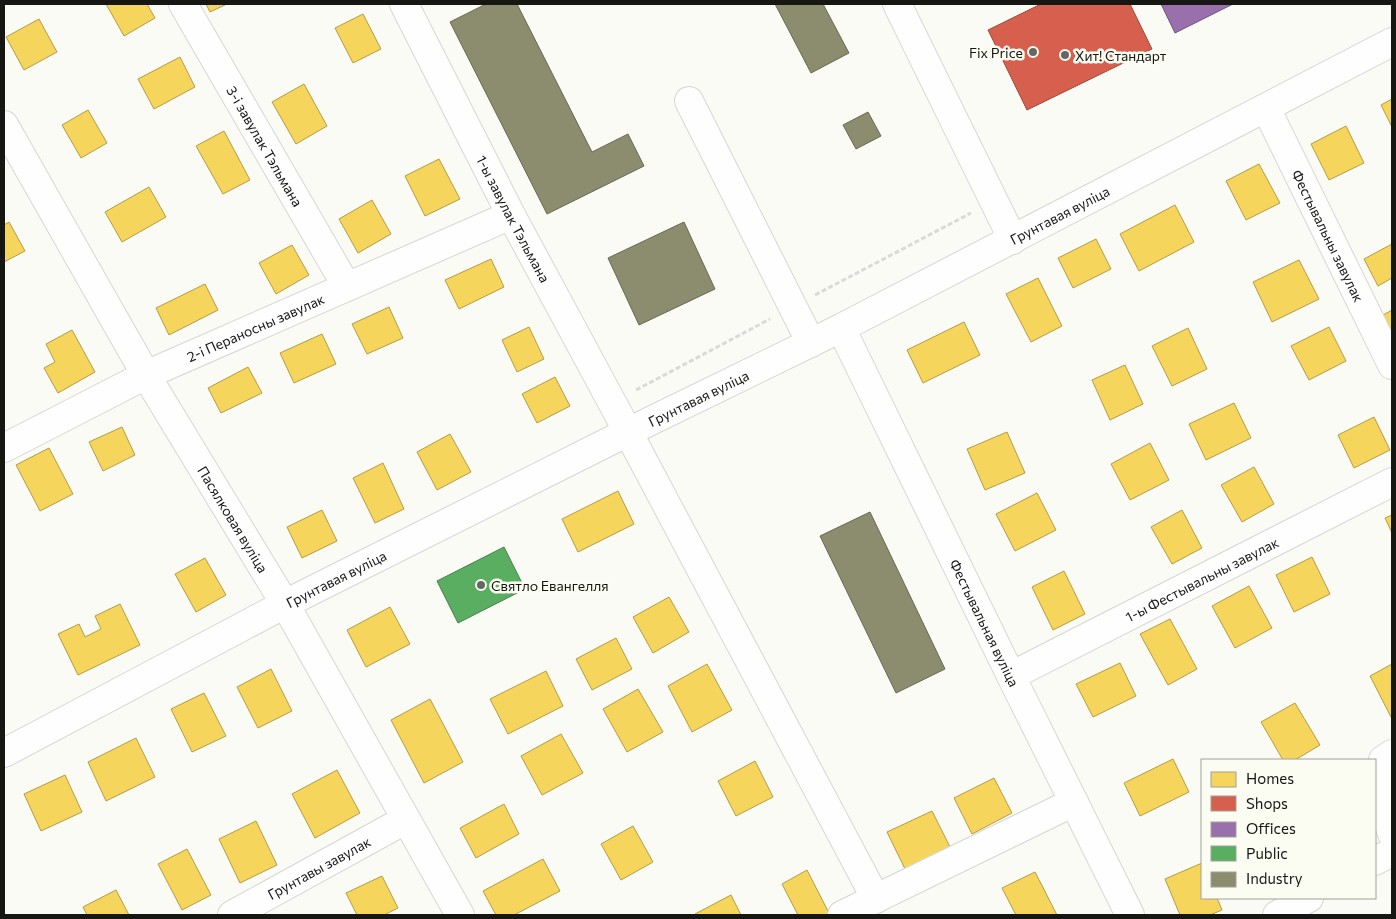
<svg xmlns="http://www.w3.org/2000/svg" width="1396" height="919" font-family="Commissioner,sans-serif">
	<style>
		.homes { fill: #f6d55c; stroke: #b39c46 }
		.shops { fill: #d6604d; stroke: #9c4a3c }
		.offices { fill: #9970ab; stroke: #72557d }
		.public { fill: #5aae61; stroke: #46814a }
		.industry { fill: #8c8c6e; stroke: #696953 }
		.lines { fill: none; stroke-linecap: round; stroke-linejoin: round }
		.minor-casing { stroke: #d6d7d2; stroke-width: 30 }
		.major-casing { stroke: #d6d7d2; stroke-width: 30 }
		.path { stroke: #dadad9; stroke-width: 3; stroke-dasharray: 5 2.5; stroke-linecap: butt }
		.minor { stroke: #fefefe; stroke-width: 28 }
		.major { stroke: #fefefe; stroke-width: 28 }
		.poi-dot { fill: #666762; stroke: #fbfdf3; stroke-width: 2 }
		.labels { text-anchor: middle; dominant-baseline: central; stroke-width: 5; stroke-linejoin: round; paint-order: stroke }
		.poi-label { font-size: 14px; fill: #161713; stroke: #fbfdf3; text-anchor: start }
		.street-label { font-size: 14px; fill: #161713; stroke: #fbfdf3 }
	</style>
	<rect width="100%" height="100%" fill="#fafbf5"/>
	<path class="homes" d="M106,4H147L155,18L124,36Z
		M206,4H227L210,12Z
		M363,14L381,49L353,63L335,28Z
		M39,19L57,52L24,70L6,37Z
		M180,57L195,87L154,109L138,79Z
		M304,84L327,126L296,144L272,102Z
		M1392,99V127L1381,105Z
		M88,110L107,143L81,158L62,125Z
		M1346,126L1364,163L1329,180L1311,144Z
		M224,131L250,180L223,194L196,146Z
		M439,159L460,199L425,216L405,176Z
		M1259,164L1280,203L1246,220L1226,181Z
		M149,187L166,217L122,242L105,212Z
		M372,200L391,234L358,253L339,219Z
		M1175,205L1194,242L1139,271L1120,234Z
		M9,222L25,251L4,262V225Z
		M1096,239L1111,269L1073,288L1058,258Z
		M1392,244V278L1378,286L1364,259Z
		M292,245L309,275L276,294L259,263Z
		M491,259L504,287L459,309L445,280Z
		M1299,260L1319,299L1272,322L1253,282Z
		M1038,278L1062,326L1031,342L1006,294Z
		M205,284L218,310L169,335L156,308Z
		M389,307L403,338L367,354L352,324Z
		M1392,310V348L1376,319Z
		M964,322L980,355L923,383L907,350Z
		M529,327L544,359L517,372L502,340Z
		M1329,327L1346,361L1309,380L1291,346Z
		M1188,328L1207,369L1172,386L1152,346Z
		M72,330L95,372L58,393L44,368L55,362L46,344Z
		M322,334L336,364L294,383L280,353Z
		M1125,365L1143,404L1110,420L1092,380Z
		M248,367L262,393L221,413L208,388Z
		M555,377L570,406L537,423L522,394Z
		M1234,403L1251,438L1206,460L1189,424Z
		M1374,417L1390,450L1354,468L1338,435Z
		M122,427L135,455L103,471L89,442Z
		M1007,432L1025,473L985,490L967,449Z
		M450,434L471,472L437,490L417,452Z
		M1150,443L1169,480L1130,500L1111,464Z
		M49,448L73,494L40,511L16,465Z
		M383,463L404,509L375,523L353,478Z
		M1254,467L1274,504L1242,522L1221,485Z
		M618,491L634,524L578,552L562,519Z
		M1037,493L1056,530L1015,551L996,514Z
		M322,510L337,541L302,558L287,527Z
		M1182,510L1202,548L1172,564L1151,527Z
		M1392,515V533L1385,518Z
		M1312,557L1330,594L1294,612L1276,575Z
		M205,558L226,595L196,612L175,574Z
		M1064,571L1085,614L1053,630L1032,587Z
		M1249,586L1272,628L1235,648L1212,606Z
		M669,597L689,632L653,653L633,617Z
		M120,604L140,645L78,675L58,634L79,624L85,637L101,629L95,616Z
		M390,607L410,644L366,667L347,630Z
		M1170,619L1197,669L1168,685L1140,634Z
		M616,638L632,669L592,690L576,659Z
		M1120,663L1136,696L1093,717L1076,684Z
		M707,664L732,710L692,732L668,686Z
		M1392,664V719L1370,676Z
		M271,669L292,711L258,728L237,687Z
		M546,671L563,706L508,734L490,699Z
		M638,689L663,732L627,752L603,709Z
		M204,693L226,736L192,752L171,709Z
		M430,699L463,762L424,783L391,720Z
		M1295,703L1320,745L1295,760H1283L1261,722Z
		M561,734L583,773L542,795L521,756Z
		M136,738L155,777L106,801L88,762Z
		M1173,759L1189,792L1140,816L1124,783Z
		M755,761L773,797L736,816L718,781Z
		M337,770L360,813L315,838L292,794Z
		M65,775L82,812L41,831L24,794Z
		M994,778L1012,813L972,834L954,798Z
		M504,804L519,834L476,858L460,828Z
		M932,811L951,849L906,871L887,832Z
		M256,821L277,865L240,883L219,839Z
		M633,826L653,862L621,880L601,844Z
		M187,849L211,895L182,910L158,864Z
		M543,859L560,891L514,915H496L483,891Z
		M1202,863V898H1217L1222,910L1210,915H1180L1165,879Z
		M807,870L830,915H798L782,884Z
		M1035,872L1057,915H1016L1002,888Z
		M382,876L398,908L384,915H357L346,893Z
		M116,890L129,915H87L83,907Z
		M731,895L741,915H696L695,914Z"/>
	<path class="shops" d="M1041,4H1130L1152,49L1027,110L988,30Z"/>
	<path class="offices" d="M1161,4H1233L1175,33Z"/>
	<path class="public" d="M504,547L525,589L458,623L437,581Z"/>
	<path class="industry" d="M486,4H517L592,152L628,134L644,166L547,214L450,22Z
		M775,4H823L849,53L811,73Z
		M868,112L881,136L856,149L843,125Z
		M684,222L715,289L639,325L608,258Z
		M870,512L945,669L896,693L820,536Z"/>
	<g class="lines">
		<g class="minor-casing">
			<g id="minor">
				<path id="s1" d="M183,4L347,287"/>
				<path d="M897,4L1013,240"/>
				<path d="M689,101L811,343"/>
				<path id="s2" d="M1266,108L1392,365"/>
				<path id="s3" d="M4,125L146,375L285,604L460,915"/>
				<path id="s4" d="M841,328L1011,676L1130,915"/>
				<path d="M628,432L876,899"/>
				<path id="s5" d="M4,448L146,375L511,215"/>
				<path id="s6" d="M1011,676L1392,482"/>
				<path d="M1392,754L1383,760L1378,790L1392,834"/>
				<path d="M1375,861L1392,852"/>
				<path id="s7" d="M232,915L405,820"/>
				<path d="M842,915L1074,802"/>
				<path d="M1277,915L1309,898"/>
			</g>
		</g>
		<g class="major-casing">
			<g id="major">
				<path id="s8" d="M404,4L511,215L628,432"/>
				<path id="s9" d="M4,753L285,604L628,432L841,328L1392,42"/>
			</g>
		</g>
		<path class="path" d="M815,295L971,213
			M636,390L770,319"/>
		<use href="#minor" class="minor"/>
		<use href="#major" class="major"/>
	</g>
	<g class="poi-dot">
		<circle cx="1033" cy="52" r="5"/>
		<circle cx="1065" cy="55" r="5"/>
		<circle cx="481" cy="585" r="5"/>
	</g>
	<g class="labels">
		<g class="poi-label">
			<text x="1023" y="52" text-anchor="end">Fix Price</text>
			<text x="1075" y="55">Хит! Стандарт</text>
			<text x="491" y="585">Святло Евангелля</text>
		</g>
		<g class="street-label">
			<text stroke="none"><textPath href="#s1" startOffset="164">3-і завулак Тэльмана</textPath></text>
			<text stroke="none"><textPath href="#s9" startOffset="1185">Грунтавая вуліца</textPath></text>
			<text stroke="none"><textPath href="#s8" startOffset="241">1-ы завулак Тэльмана</textPath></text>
			<text stroke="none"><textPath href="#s2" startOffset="142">Фестывальны завулак</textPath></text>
			<text stroke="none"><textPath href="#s5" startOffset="279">2-і Пераносны завулак</textPath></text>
			<text stroke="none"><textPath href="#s9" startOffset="780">Грунтавая вуліца</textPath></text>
			<text stroke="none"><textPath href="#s3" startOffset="456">Пасялковая вуліца</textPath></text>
			<text stroke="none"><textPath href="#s9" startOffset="375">Грунтавая вуліца</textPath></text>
			<text stroke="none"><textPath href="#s6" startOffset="214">1-ы Фестывальны завулак</textPath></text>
			<text stroke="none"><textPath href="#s4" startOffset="328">Фестывальная вуліца</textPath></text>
			<text stroke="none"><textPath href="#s7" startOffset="99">Грунтавы завулак</textPath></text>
		</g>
	</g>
	<rect width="1396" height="919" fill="none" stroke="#161713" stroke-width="10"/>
	<rect x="1201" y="759" width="175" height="140" fill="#fbfdf3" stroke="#9fa199"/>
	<rect x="1211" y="772" width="25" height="15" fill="#f6d55c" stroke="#9fa199"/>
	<text x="1246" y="784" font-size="15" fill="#161713">Homes</text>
	<rect x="1211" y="796" width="25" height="15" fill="#d6604d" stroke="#9fa199"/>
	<text x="1246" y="809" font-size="15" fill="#161713">Shops</text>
	<rect x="1211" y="822" width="25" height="15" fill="#9970ab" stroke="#9fa199"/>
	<text x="1246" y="834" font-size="15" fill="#161713">Offices</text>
	<rect x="1211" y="846" width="25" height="15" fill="#5aae61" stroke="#9fa199"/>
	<text x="1246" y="859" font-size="15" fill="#161713">Public</text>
	<rect x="1211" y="872" width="25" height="15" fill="#8c8c6e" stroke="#9fa199"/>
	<text x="1246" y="884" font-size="15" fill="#161713">Industry</text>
</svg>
